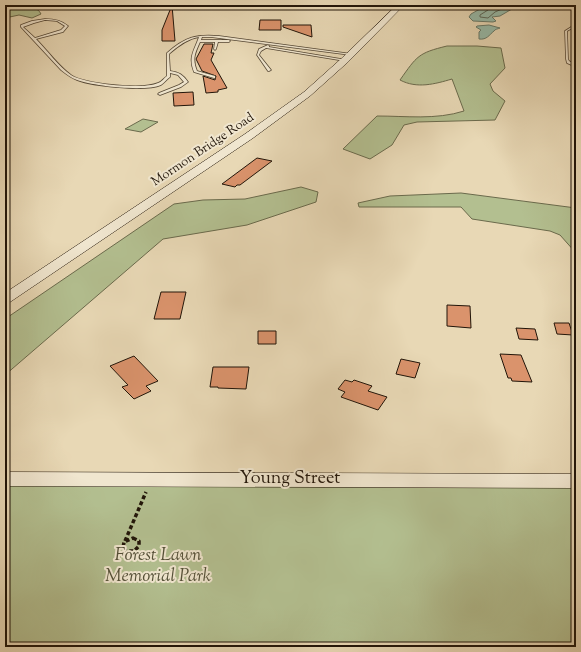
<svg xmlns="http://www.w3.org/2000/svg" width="581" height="652" font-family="'Sorts Mill Goudy',serif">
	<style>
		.green { fill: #b3bf90; stroke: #6a6a4c }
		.water { fill: #98bba9; stroke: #687969 }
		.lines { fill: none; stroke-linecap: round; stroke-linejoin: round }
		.shore { stroke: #5c6859; stroke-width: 1 }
		.building { fill: #da936c; stroke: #211509 }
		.lane-casing { stroke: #534634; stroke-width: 1.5 }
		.secondary-casing { stroke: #211509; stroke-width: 1 }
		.path { stroke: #211509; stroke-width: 3.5; stroke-dasharray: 4 2.5; stroke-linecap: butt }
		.lane { fill: #f0e6cf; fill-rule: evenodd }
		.secondary { fill: #f0e6cf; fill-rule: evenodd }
		.labels { text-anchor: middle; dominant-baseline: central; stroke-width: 4; stroke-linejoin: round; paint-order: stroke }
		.far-street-label { font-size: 13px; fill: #211509; stroke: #f0e6cf }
		.near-street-label { font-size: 18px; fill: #211509; stroke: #f0e6cf }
		.near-park-label { font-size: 18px; font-style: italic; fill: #545038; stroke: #f0e6cf }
	</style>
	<rect width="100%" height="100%" fill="#e8d8b5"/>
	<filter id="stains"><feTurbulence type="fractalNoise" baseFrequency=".005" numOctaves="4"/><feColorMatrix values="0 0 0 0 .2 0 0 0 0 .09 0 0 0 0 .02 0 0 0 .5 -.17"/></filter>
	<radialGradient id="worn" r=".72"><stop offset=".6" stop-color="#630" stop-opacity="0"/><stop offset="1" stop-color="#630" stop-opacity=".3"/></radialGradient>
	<path class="green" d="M5,6C16,7 35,2 41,14L32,18L19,15L5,18Z
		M447,46H477L501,48L505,68L490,84L493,91L505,101L495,120L417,122L404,125L392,145L370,159L343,149L377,116C406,116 436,120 464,111L452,79C435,84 417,89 400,80C417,56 418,53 447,46Z
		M143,119L158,122L141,132L125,129Z
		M301,187L318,192L316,202L247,225L163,239L5,375V319L174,204L203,200L245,199Z
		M461,193L576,208V253L560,235L550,231L472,219L461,207H359L358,203L390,196Z
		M5,485L576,487V647H5Z"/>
	<path class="water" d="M487,5H517V6L500,16L492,17L496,21L493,22L473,21L469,17L471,14Z
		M489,25L500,28C498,29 495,29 494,31C489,35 487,40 479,39V32L481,30L476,27L477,26Z"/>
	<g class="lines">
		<path class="shore" d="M489,5L488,10L480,15V17L488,18L495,12L511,5"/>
	</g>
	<path class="building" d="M172,5L175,41H162V30Z
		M260,20H281V30H259Z
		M283,25H311L312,37L283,27Z
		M204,44H213L211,53H214L211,60L227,88L218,90V92L206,93L203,76L215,80L216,76L202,71L196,59Z
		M193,92L194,105L174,106L173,93Z
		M257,158L272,161L240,185H237L235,187L222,184Z
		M161,292H186L180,319H154Z
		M447,305L470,306L471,328L447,326Z
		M554,323H569L573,335L557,334Z
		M516,328L535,329L538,340L519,339Z
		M258,331H276V344H258Z
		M500,354L521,355L532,382L512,381L511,378H508Z
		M134,356L158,381L146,386L151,391L134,399L122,387L128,385L110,366Z
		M401,359L420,363L415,378L396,374Z
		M213,367H249L246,389L218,388V387H210Z
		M345,380L352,382L354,380L372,386L368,391L387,397L378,410L341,397L345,392L338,389Z"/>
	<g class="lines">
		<g class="lane-casing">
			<path id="lane" d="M45,19C54,19 61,20 68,26L63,32L36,39C47,50 59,67 71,75C85,84 142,90 158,83C162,82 164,78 167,76V53C185,37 196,34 219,36L352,54L351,55L211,37H202L201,40H229L230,41L229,42H218L216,49L215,50L214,49L215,42H200C195,53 192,59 197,71L215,76V78H214L194,72C188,57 194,51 199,37C187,39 178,46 169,54L170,71C179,72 183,75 188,82L181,87L160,95L158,94L159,93L179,85L184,82L178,75L170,73V77C167,79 164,83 161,85C145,92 93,86 77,80C71,78 66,74 61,70L21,27V25L32,21ZM45,20L57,21L65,26L61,30L35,38L23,27L34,23Z
				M576,24V26L567,31L568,59L569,61L576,65V67L567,63L566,59L565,31Z
				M268,45L269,46V47L347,60L345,61L266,48L261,51L259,55L271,70L269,71H268L257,55L259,49Z"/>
		</g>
		<g class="secondary-casing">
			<path id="secondary" d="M397,5H404L348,62L310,96L253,138L10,302L5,303V293L245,134L304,92L342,58Z
				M5,472L576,474V488L5,486Z"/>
		</g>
		<path class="path" d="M133,538L139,541V546L134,551H126L123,548L124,542Z
			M125,541L146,492"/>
		<use href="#lane" class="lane"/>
		<use href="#secondary" class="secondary"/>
	</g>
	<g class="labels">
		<g class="far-street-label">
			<text transform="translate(203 150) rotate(-34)">Mormon Bridge Road</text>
		</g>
		<g class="near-street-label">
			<text x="290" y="479">Young Street</text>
		</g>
		<g class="near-park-label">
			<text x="158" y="556">Forest Lawn<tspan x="158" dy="21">Memorial Park</tspan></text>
		</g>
	</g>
	<rect width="581" height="652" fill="none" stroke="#e8d8b5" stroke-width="20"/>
	<rect x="6" y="6" width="569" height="640" fill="none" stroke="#211509" stroke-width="2"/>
	<rect x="10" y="10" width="561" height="632" fill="none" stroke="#211509"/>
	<rect width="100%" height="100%" filter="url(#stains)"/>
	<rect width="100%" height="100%" fill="url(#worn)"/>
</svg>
